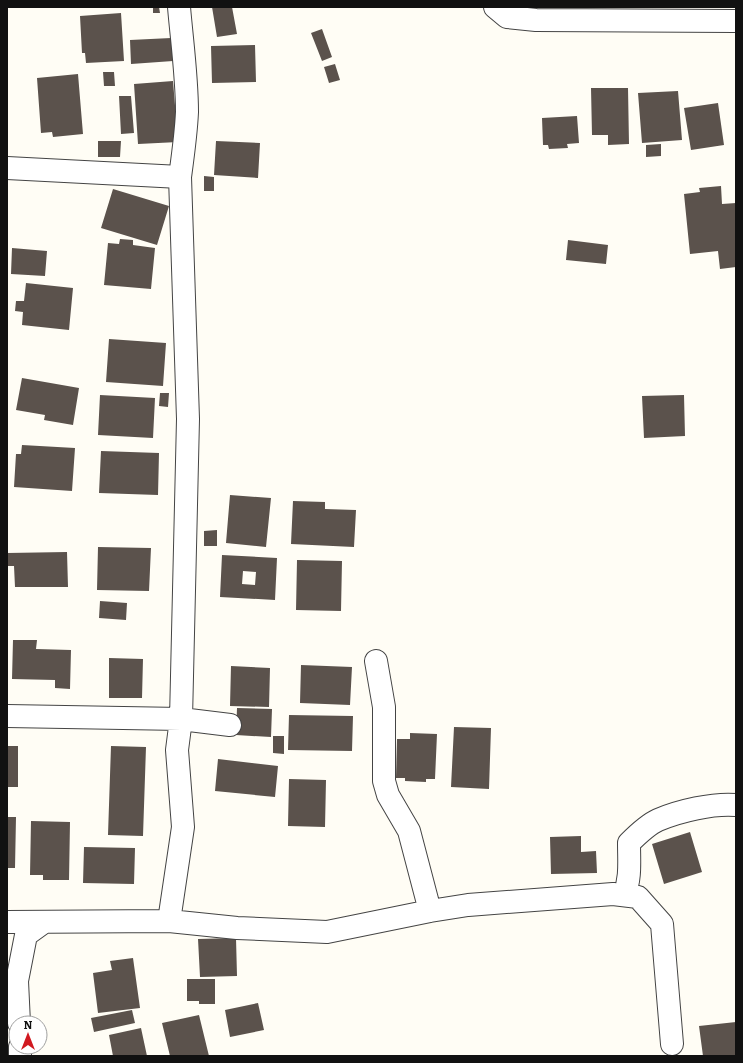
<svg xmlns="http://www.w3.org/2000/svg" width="743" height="1063" font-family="Bitter,serif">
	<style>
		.building { fill: #5b524c; fill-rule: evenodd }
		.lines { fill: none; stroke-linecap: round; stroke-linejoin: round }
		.minor-casing { stroke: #444; stroke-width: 24 }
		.minor { stroke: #fff; stroke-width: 22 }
	</style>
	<rect width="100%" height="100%" fill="#fffdf5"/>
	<path class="building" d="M153,7H159L160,13H153Z
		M212,7H232L237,34L217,37Z
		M121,13L124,61L86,63L85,53H82L80,16Z
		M322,29L332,57L322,61L311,33Z
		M171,38L173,61L131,64L130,40Z
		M255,45L256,82L212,83L211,46Z
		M335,64L340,80L329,83L324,67Z
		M103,72H114L115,86H104Z
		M78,74L83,134L53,137L52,132L41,133L37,78Z
		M173,81L178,142L138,144L134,84Z
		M591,88H628L629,144L608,145V135H592Z
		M678,91L682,140L642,143L638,93Z
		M119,96H131L134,133L121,134Z
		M718,103L724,145L691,150L684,108Z
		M577,116L579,143L567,144L568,148L549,149L548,145H543L542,118Z
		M98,141H121L120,157H98Z
		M216,141L260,143L258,178L214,175Z
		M661,144V156L646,157V145Z
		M204,176L214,177V191H204Z
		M721,186L722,204L736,203V267L720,269L718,251L690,254L684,194L700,192L699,188Z
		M113,189L169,206L157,245L101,228Z
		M120,239L133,240V245L155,248L151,289L104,285L108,243L119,244Z
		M568,240L608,245L606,264L566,260Z
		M12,248L47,251L45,276L11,274Z
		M26,283L73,288L69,330L22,325L23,312L15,311L16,301H24Z
		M109,339L166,343L163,386L106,382Z
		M22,378L79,388L73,425L44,420L45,415L16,410Z
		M160,393H169L168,407L159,406Z
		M100,395L155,398L153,438L98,435Z
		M684,395L685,436L644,438L642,396Z
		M22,445L75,448L72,491L14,487L16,454H21Z
		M101,451L159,453L158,495L99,493Z
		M230,495L271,498L266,547L226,543Z
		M293,501L325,502V509L356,510L354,547L291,544Z
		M217,530V546H204V531Z
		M98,547L151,548L149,591L97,590Z
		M67,552L68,587H15L14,566H7V553Z
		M222,555L277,558L275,600L220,597ZM243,571L256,572L255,585L242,584Z
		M297,560L342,561L341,611L296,610Z
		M100,601L127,603L126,620L99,618Z
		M13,640H37L36,649L71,650L70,689L55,688V680L12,679Z
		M109,658L143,659L142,698H109Z
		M301,665L352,667L350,705L300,703Z
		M231,666L270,668L269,707L230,706Z
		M237,708L272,709L271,737L236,735Z
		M289,715L353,716L352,751L288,750Z
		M454,727L491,728L489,789L451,787Z
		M410,733L437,734L435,779H426V782L405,781V778H396L397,739H410Z
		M273,736H284V754L273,753Z
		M7,746H18V787H7Z
		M111,746L146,747L143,836L108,835Z
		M218,759L278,766L275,797L215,791Z
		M289,779L326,780L325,827L288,826Z
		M7,817H16L15,868H7Z
		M31,821L70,822L69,880H43V875H30Z
		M690,832L702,872L664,884L652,844Z
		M581,836V852L596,851L597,873L551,874L550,837Z
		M84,847L135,848L134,884L83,883Z
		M236,938L237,976L200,977L198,939Z
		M133,958L140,1008L98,1013L93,973L112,970L110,961Z
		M187,979H215V1004H199V1001H187Z
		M258,1003L264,1030L230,1037L225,1010Z
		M132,1010L135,1023L94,1032L91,1018Z
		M199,1015L209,1056H170L162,1023Z
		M736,1022V1056H703L699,1026Z
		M141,1028L147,1056H113L109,1035Z"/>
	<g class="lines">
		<g class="minor-casing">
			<path id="minor" d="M495,7L507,17L536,20L736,21
				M7,168L180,177
				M376,661L384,707V781L388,795L409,831L430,911
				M7,716L181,719L230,725
				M624,895C631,878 629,862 629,843C637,835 647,825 658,820C679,811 713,803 736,805
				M169,921L183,827L177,750L181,719L188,419L180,177C183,155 186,134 187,112C187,77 182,42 179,7
				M7,922L169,921L237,928L327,932L430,911L468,905L613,894L638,897L662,924L672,1044
				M19,1023L17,981L26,935L44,922
				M20,1047V1056"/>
		</g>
		<use href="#minor" class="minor"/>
	</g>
	<rect width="743" height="1063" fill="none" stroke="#111111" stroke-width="16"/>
	<g transform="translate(28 1035)"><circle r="19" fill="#ffffff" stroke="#a0a0a0"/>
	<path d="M0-3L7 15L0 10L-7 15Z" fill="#d11920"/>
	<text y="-6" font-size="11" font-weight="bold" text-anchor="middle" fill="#111111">N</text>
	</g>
</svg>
